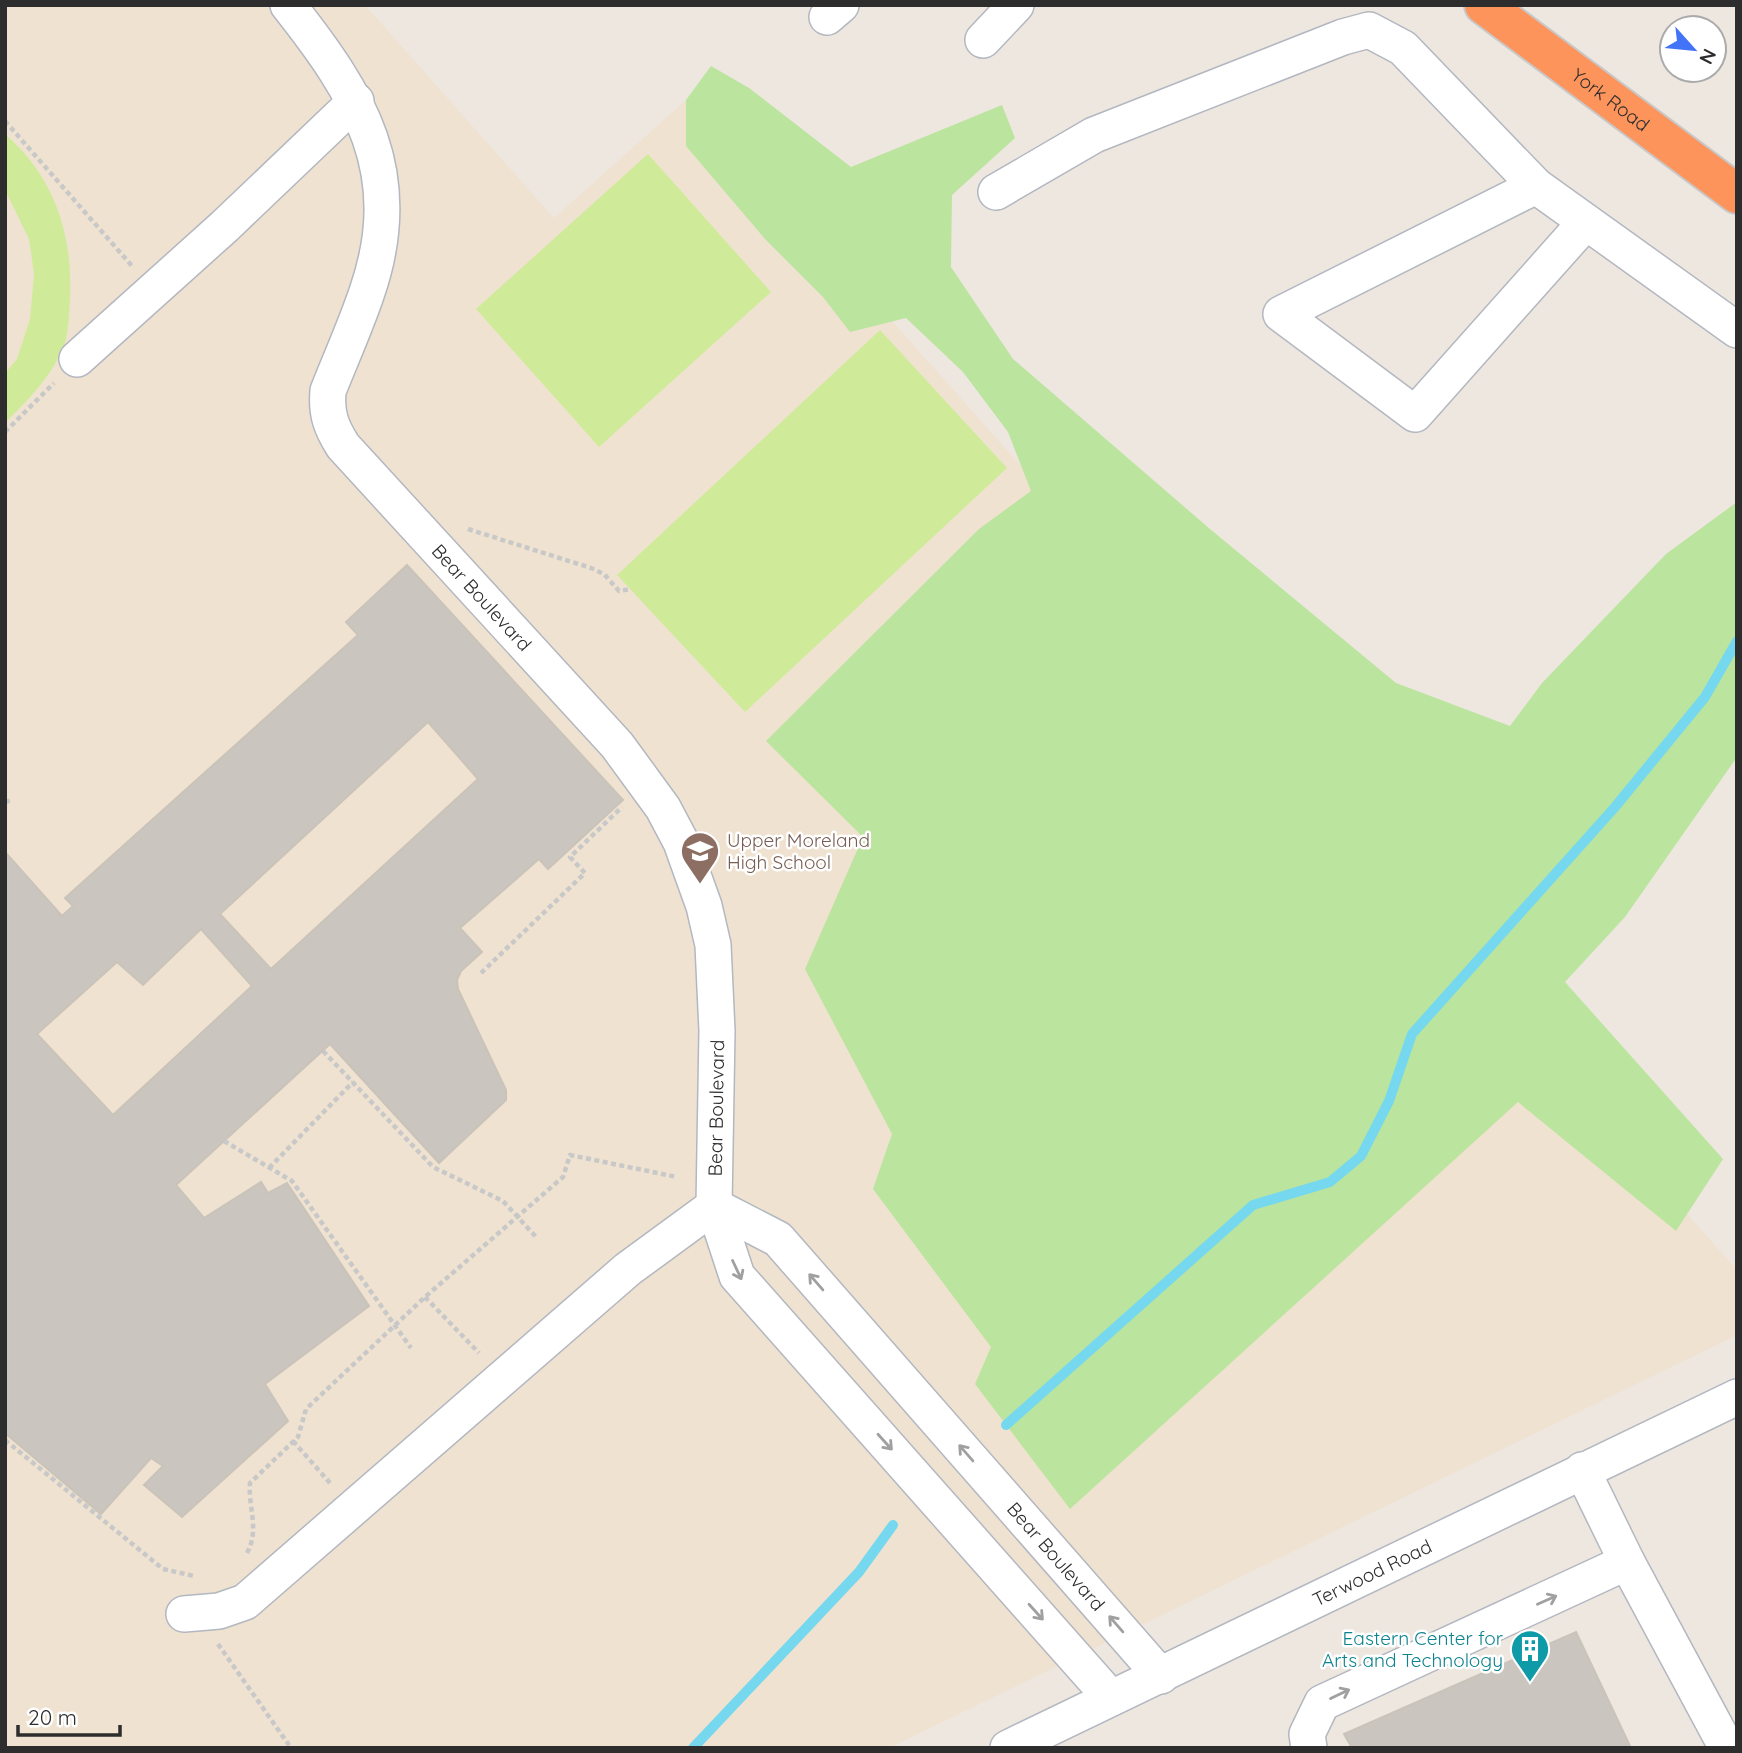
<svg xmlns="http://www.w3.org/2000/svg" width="1742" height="1753" font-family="Quicksand,sans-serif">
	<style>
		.education { fill: #efe2d0 }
		.green { fill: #bbe49e }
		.pitch { fill: #cfeb9a }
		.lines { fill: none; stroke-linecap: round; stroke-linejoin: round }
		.stream { stroke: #75d8ee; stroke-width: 10 }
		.building { fill: #cac5be; stroke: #cac3b9; stroke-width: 2; fill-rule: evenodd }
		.minor-casing { stroke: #b3b7c0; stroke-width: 38 }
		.highway-casing { stroke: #c8c8c8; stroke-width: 42 }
		.path { stroke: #c8c8c8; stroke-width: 4.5; stroke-dasharray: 5 3.5; stroke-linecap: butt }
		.minor { stroke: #fff; stroke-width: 35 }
		.highway { stroke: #fd945c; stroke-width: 38 }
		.oneway { stroke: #a0a0a0 }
		.labels { text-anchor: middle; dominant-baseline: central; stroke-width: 5; stroke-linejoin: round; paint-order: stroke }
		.street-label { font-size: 19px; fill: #2d2d2d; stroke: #fff }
		.education-label { font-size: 19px; fill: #785e54; stroke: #fff; text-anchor: start }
		.culture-label { font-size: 19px; fill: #0d838f; stroke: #fff; text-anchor: end }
	</style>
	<rect width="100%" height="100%" fill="#eee7e0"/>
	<path class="education" d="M5,5H365L554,218L686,100L893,322L1737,1270V1335L889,1748H5Z"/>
	<path class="green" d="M711,66L749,88L851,167L1002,105L1015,138L952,195L951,267L1013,359L1210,529L1396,683L1510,726L1542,683L1666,554L1737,502V757L1625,917L1565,982L1723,1159L1676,1231L1518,1102L1070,1509L975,1384L991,1347L873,1189L892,1134L805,969L863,837L766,741L979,529L1031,491L1008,432L963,372L906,318L850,332L823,297L765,239L686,146V100Z"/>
	<path class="pitch" d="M5,134C54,177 73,233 70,298C69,313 69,332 64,346C52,376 28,400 5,423V373L17,359L30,319L34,274L29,239L5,190Z
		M648,154L771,292L599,447L476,309Z
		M880,330L1007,468L745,712L617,575Z"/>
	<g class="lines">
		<path class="stream" d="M1006,1425L1253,1205L1330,1182L1361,1156L1389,1101L1412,1034L1615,807L1705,697L1737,641
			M693,1748L859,1572L893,1525"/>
	</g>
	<path class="building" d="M407,565L623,800L548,869L539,859L460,928L482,952L461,971L457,980L458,989L506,1090V1100L439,1163L330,1044L176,1185L204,1218L261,1182L268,1193L287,1183L369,1306L265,1384L288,1421L182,1517L144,1485L163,1466L151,1458L101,1514L5,1433V852L62,916L73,906L65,898L358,635L346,622ZM428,722L478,779L271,969L220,914ZM201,929L252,986L113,1115L37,1034L117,962L143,985Z
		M1576,1632L1631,1748H1352L1344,1734Z"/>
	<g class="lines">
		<g class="minor-casing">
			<g id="minor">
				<path id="s1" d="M288,5C360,96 408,173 367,292C356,325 341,358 328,391C326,414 331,427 343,446L617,745L663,808L681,842L704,906L713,945L717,1031L714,1206L737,1276L1111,1698"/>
				<path d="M827,17L841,5"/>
				<path d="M983,40L1016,5"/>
				<path d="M996,192L1094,135L1343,37L1369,30L1403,48L1536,186"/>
				<path d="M1585,223L1415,414L1281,314L1536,186L1737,330"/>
				<path d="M77,359L225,226L356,101"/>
				<path id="s2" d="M714,1206L778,1239L1161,1676"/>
				<path d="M1627,1562L1727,1748"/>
				<path d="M184,1614L219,1611L245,1602L628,1269L714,1206"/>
				<path id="s3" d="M1008,1748L1737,1397"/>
				<path d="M1309,1748L1307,1734L1322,1703L1627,1562L1582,1470"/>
			</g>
		</g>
		<g class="highway-casing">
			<g id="highway">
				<path id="s4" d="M1484,5L1737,194"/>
			</g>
		</g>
		<path class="path" d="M5,121L132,266
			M5,432L54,383
			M468,529L591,568L604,574L619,591L631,589
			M5,802L12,800
			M481,973L585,873L570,857L622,807
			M323,1051L433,1167L503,1201L537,1238
			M224,1141L292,1181L411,1348
			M269,1168L353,1082
			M425,1297L479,1353
			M5,1440L163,1569L194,1576
			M293,1441L330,1483
			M247,1553C260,1529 248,1509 250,1483L298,1437L306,1409L425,1297L563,1177L570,1155L677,1177
			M218,1644L291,1748"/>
		<use href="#minor" class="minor"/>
		<use href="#highway" class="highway"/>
	</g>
	<defs><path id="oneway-shaft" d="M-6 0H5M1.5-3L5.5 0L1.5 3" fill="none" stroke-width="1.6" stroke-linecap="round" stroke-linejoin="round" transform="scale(1.75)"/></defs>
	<g class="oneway">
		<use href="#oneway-shaft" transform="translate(737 1270) rotate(65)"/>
		<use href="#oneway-shaft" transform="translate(816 1282) rotate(-131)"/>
		<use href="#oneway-shaft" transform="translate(885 1442) rotate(48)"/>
		<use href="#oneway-shaft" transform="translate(966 1453) rotate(-131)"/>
		<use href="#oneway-shaft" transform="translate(1547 1600) rotate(-24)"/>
		<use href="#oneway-shaft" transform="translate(1036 1612) rotate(48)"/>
		<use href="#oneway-shaft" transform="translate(1116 1624) rotate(-131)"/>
		<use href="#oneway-shaft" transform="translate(1340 1694) rotate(-26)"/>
	</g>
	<defs>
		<g id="school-pin" transform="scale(2.0125)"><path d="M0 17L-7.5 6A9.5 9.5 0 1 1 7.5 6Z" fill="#8d6e63" stroke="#fff"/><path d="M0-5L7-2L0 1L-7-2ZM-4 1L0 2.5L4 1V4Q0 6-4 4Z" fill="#fff"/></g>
		<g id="building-pin" transform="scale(2.0125)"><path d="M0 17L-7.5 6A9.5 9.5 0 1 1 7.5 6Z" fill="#0f9aa8" stroke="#fff"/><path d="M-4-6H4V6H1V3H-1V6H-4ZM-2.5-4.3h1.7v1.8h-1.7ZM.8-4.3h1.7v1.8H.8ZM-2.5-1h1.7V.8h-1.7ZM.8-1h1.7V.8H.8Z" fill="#fff"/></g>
	</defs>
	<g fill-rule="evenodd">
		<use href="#school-pin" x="700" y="851"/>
		<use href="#building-pin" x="1530" y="1649"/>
	</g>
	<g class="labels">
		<g class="street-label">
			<text stroke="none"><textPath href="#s4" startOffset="158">York Road</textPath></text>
			<text stroke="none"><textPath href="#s1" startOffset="684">Bear Boulevard</textPath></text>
			<text transform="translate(716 1108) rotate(-89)">Bear Boulevard</text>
			<text stroke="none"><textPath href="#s2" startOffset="494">Bear Boulevard</textPath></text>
			<text stroke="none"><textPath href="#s3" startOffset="404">Terwood Road</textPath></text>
		</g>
		<g class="education-label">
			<text x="727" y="840">Upper Moreland<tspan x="727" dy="22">High School</tspan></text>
		</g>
		<g class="culture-label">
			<text x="1503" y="1638">Eastern Center for<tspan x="1503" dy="22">Arts and Technology</tspan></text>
		</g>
	</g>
	<rect width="1742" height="1753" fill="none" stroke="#2d2d2d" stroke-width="14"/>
	<g transform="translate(1693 49) rotate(117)"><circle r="33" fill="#ffffff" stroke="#ababab" stroke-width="2"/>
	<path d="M0-5L12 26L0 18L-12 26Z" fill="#4374f8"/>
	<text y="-10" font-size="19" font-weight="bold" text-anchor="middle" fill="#2d2d2d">N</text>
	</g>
	<path d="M18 1725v10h102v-10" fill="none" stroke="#2d2d2d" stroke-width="3.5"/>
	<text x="28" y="1725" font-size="21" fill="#2d2d2d" stroke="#ffffff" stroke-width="5" paint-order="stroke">20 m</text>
</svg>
